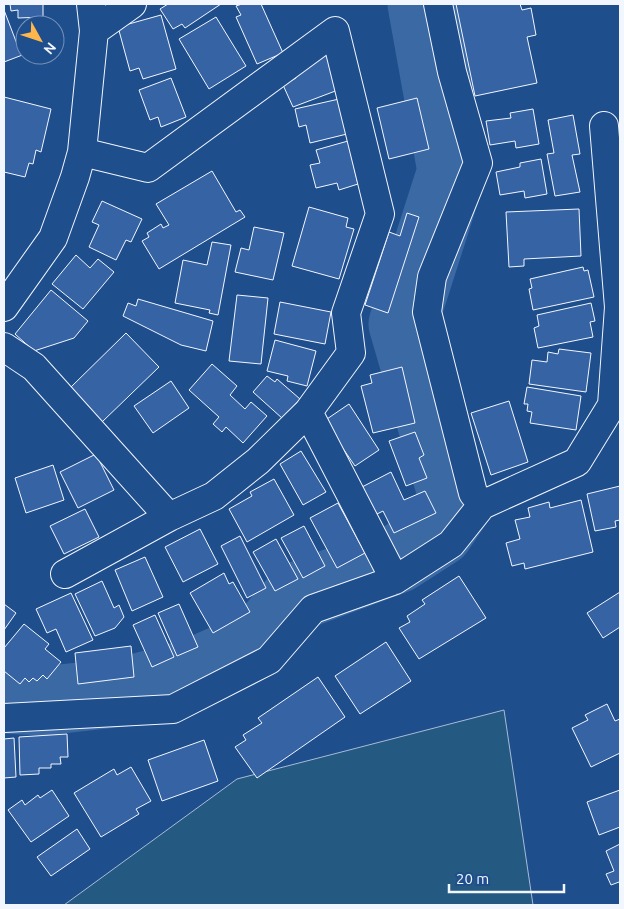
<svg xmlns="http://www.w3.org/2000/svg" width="624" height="909" font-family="Ubuntu,sans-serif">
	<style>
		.green { fill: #245a82; stroke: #a8bbd7 }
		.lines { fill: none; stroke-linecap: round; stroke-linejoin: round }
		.river { stroke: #3b69a3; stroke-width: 69 }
		.building { fill: #3563a3; stroke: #f2f6ff }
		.minor-casing { stroke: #f2f6ff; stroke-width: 30 }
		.minor { stroke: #1f4e8c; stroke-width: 28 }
	</style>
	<rect width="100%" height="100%" fill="#1f4e8c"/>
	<path class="green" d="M504,710L533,905H64L237,779Z"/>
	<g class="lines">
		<path class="river" d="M4,699L43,701L124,692L192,673L256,645L298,596L397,559L439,532L456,507L403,324L452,171L422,4"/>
	</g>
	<path class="building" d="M10,4H43V17L18,18V10L11,11Z
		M168,4H221L185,28L182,24L173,29L160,9Z
		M242,4H261L283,53L257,64L236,17L241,15L236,6Z
		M456,4H520L522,10L531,8L536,35L527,37L537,83L475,96Z
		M4,10L17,44L25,41V54L4,62Z
		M161,15L176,69L143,79L139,68L130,71L118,27Z
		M216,17L246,66L209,89L179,39Z
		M333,48L338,90L293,107L283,85L296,78L294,73Z
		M171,78L186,117L161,127L158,117L150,120L139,90Z
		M4,97L51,109L41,152L36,150L33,164L29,163L25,177L4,172Z
		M417,98L429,149L389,159L377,108Z
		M339,99L347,134L310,143L306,125L299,127L295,109Z
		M533,109L539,144L516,148L515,141L490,145L486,121L511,118L510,113Z
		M573,115L580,154L572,155L580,192L555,196L547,154L554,153L548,120Z
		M348,141L358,184L339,190L337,183L316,188L310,165L320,163L316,150Z
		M541,159L547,194L525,198L524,191L500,195L496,172L520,167V163Z
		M212,171L236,212L240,210L245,217L159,269L142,241L149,237L147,233L161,224L163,228L169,225L156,204Z
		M102,201L142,219L131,242L126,240L116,260L89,247L99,225L92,222Z
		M309,207L348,218L346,227L354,229L339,279L292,266Z
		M579,209L581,256L524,259V266L509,267L506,212Z
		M407,213L419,217L388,313L365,305L389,232L400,236Z
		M254,227L284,233L273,280L235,272L241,248L249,250Z
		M212,242L231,245L218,315L209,313L210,310L175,303L183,260L207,265Z
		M76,255L90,268L98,259L114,272L83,309L52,284Z
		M583,267L584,271L588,270L594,297L533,310L529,289L532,288L530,279Z
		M51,290L88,321L74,338L34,351L15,334Z
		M237,295L268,298L261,364L229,361Z
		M138,299L213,321L206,351L181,345L123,316L128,303L136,306Z
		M280,302L331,312L325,344L274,334Z
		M591,303L595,321L590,322L593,337L538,348L534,328L539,326L537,315Z
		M126,333L159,367L102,422L70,388Z
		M275,340L316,351L307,386L287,381L288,376L267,371Z
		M559,349L591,353L586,392L529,384L532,360L547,362L548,352L558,354Z
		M212,364L237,386L230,395L245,409L251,402L267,416L243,443L226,427L222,432L213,424L219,417L189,390Z
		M402,367L415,423L373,433L361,386L372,383L370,375Z
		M267,376L275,382L277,379L300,399L283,419L253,392Z
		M171,381L189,408L153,433L134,406Z
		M527,387L581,396L576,430L530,423L532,412L527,411L528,404H524Z
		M509,401L528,462L491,475L471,413Z
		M349,404L379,450L355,466L324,421Z
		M415,432L424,455L419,458L427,478L406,486L389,441Z
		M301,451L326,492L303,505L280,464Z
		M96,454L114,490L78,508L60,472Z
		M53,465L64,500L26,513L15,478Z
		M391,472L404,500L425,491L436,513L394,533L383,511L375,515L362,487Z
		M274,479L294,515L247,542L229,509L252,496L250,492Z
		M620,486V520L615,521L616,527L595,531L587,494Z
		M581,500L593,552L525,569L524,563L512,566L506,543L520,539L515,520L530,517L528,508L549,502L550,508Z
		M338,503L365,553L337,568L310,518Z
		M85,509L99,537L64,554L50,526Z
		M304,526L325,566L303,578L281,538Z
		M200,529L218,564L183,582L165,547Z
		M240,536L266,588L247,598L221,546Z
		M276,539L298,579L275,591L253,552Z
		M145,557L163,597L132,611L115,570Z
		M224,573L229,584L233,582L250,612L213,633L190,593Z
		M459,576L486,618L419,659L399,628L410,622L407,616L425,604L422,600Z
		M102,581L114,608L119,605L124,617L115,628L95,636L75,594Z
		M620,592V627L603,638L587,613Z
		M71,593L93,640L66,652L56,629L47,633L36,609Z
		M4,604L16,613L4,630Z
		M179,604L198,647L177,656L158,613Z
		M155,615L174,657L152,667L133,625Z
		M24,624L49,644L45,649L61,662L47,679L43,675L37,681L33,678L29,682L25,678L20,684L4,671V648Z
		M386,642L411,681L360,714L335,676Z
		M131,646L134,677L78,684L75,653Z
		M318,677L345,717L257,778L235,747L246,740L243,735L262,723L258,718Z
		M607,704L615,721L620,719V753L591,767L572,728L588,720L585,715Z
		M67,734L68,757H60L61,764H51V768H39V774L20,775L19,737Z
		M14,738L16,777L4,778V739Z
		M204,740L218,781L162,801L148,760Z
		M131,767L151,801L136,809L139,814L101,837L74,793L114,769L117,775Z
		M52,790L69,816L31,842L8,810L22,800L25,805L38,795L40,798Z
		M620,790V827L599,835L587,802Z
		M77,829L90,849L51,876L37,857Z
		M620,844V884L619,882L611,885L606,874L614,871L606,851Z"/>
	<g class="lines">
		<g class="minor-casing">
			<path id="minor" d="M94,31L132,4
				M4,307L53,238L75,177L82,152L89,81L94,31L91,4
				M4,347L34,367L169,517L214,496L258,461L308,412L351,353L346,313L380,214L335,31L148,168L82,152
				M308,412L395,580
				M482,505L577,462L612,405L619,307L604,126
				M65,574L169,517
				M4,718L173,709L269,660L313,609L395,580L451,544L482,505L473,493L427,312L432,277L478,163L452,72L438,4"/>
		</g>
		<use href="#minor" class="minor"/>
	</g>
	<rect width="624" height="909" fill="none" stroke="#f2f6ff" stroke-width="10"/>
	<g transform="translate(40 40) rotate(130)"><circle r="24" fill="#1f4e8c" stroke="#7391ba"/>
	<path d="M0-4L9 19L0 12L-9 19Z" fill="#ffb74d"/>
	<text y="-8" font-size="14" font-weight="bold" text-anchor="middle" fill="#f2f6ff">N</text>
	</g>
	<path d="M449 884v8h115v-8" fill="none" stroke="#f2f6ff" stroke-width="2.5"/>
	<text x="456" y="884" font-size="15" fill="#f2f6ff" stroke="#1f4e8c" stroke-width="4" paint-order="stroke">20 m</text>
</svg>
